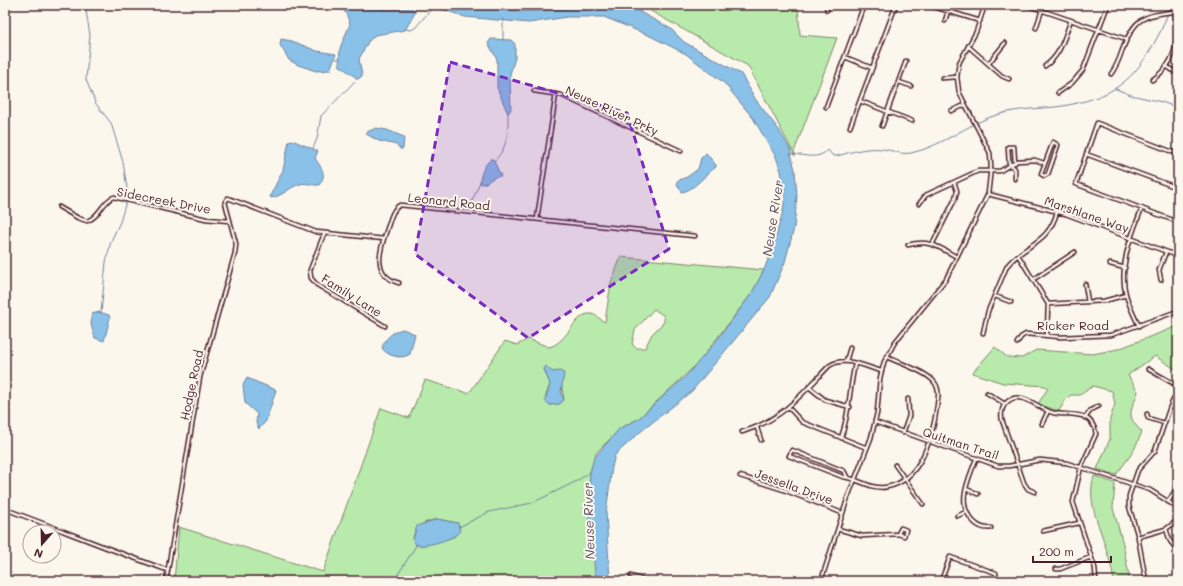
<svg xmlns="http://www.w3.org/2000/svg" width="1183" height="586" font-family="Mali,sans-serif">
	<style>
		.green { fill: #b7eaab; stroke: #80846b; fill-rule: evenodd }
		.water { fill: #89c1e8; stroke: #70809c }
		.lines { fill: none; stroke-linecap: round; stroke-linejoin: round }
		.stream { stroke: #70809c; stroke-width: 1 }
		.minor-casing { stroke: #4a1f2b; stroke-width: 5.5 }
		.minor { stroke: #fbf7ec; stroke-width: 2.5 }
		.marked { fill: #7b2cbf; fill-opacity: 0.2; stroke: #7b2cbf; stroke-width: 3; stroke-dasharray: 8 5; stroke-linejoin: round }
		.labels { text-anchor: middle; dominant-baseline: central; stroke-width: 4; stroke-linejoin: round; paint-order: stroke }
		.street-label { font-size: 12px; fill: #4a1f2b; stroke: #fbf7ec }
		.water-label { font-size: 13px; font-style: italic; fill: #5d5064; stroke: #fbf7ec }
	</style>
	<rect width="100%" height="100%" fill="#fbf7ec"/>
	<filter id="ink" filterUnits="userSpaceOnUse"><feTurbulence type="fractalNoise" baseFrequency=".025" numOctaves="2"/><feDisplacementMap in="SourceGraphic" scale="8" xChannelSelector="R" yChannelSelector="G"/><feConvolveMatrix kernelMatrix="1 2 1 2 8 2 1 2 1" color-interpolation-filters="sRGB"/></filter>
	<g filter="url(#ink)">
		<path class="green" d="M640,5H798L800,35L837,38L794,152L795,156L748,66Z
			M621,257L764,270L752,293L698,363L638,419L622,427L596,453L590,472L596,581H174L179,527L323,572L381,408L409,418L425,380L468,393L472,389L505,341L517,345L528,339L549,347C567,343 575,314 589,314C595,313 600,320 605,322L611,282ZM654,309L664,316V322L652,334L645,348H636L632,344L635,330ZM548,368L552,372H558C561,381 563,391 564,400L559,404L550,405L545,398L550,384L544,369ZM437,519L457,523L460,526L454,537L419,546L413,539C414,525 425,522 437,519Z
			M1178,326V371L1155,356L1128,375L1138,392C1131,412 1125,415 1142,432L1133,452L1116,475L1097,469L1110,439V419L1115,404L1112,391L1093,386L1080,395H1071L1066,399L1059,411L1038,404L1048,388L1045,386L1003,383L972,373L995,347L1007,357L1022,358L1036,350L1093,354L1118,349Z
			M1094,476L1115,483L1113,508L1123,544L1130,581H1114C1112,568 1108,555 1104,542C1097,520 1087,499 1094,476Z"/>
		<path class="water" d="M337,5H358L390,10L411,8L415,10V13L405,30L375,35L368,42L359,59L362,76L358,79L339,65L340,48L350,24L346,13Z
			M430,5C447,5 466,3 483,5C499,8 515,12 532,11C563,10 592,1 624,9L625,6L631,7L671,29L684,42L741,74L756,100L779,130L790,149L795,170L797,196L794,228L785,262L770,297L692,391L639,433L615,455L612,467L606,513L610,581H596L588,508L590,472L594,458L619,429L638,419L686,376L714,344L752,293L764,270L774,243L783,211L785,196L781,171L776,157L753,118L724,83L686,54L650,36L604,17H567L529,23L465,17Z
			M281,39L292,41L317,51L336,54L330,70L316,71L298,65L289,60L280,45Z
			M491,39L511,40L515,44V58L510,74L511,109L508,114L497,88V59L488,43Z
			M376,128L387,130L404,137L403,149H400L397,145L379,141L366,134L367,132Z
			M292,140L318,151L315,158C321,168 328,174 319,185C313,186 307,182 300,184C290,187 281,197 271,198L270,196L283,170L289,141Z
			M706,153L716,165V167C705,174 695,190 682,192L677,184V181L687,177L698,169L701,158Z
			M491,159H493L501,176C491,176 489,184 481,184L480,181C481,173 484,165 491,159Z
			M99,312L109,315L110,318L104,341L95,338L91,325L92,314Z
			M403,329L415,334L410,354C402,360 387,356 382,348C385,338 393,331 403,329Z
			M546,366L552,372L560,371L564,373L561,392L564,400L559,404L550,405L545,401L550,384L544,369Z
			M247,378L276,390L266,421L259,429L256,423L257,414L245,403L243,385Z
			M437,519L458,523L460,531C455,539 426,547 416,545L413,539L417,526Z"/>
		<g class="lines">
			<path class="stream" d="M85,5L90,35L86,80L96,104L111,123L123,162L128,195L120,222L111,241L106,262L101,313
				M640,12L643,5
				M503,19V40
				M405,29L411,30L415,28L435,5
				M334,59H339
				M1116,89L1131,95L1162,102L1178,108
				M313,148L317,139L321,116L357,79
				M790,154C804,154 816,161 828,150L833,156H837C851,152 867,147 882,149C893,150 900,155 911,153C944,146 969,122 1000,114C1021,108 1042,109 1063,106C1112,97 1133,83 1157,38C1163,28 1166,16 1172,5
				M494,161C508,148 508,133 508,115
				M470,206L480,182
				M459,527L489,512L532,503L577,481L590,472
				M394,581L417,544"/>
			<g class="minor-casing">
				<path id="minor" d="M826,5L827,10
					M928,5L980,21
					M1026,5L1126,39
					M945,21L948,11
					M1036,28L1042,10
					M968,46L1002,76L1009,79
					M845,57L872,68
					M989,63L1005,43
					M1045,66C1061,55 1064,38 1071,20
					M1166,66L1178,74
					M1111,74C1116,67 1119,60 1122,51C1135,16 1143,16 1178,11
					M942,78L957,77
					M1152,80C1181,60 1178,35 1174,5
					M899,82L911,86
					M534,91L561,95L681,151
					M1058,93L1072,83L1083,70L1108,5
					M860,101L912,121
					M826,107L864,5
					M951,111L965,105
					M882,126L906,61
					M850,127L896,5
					M1053,142L1058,145L1048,174L1044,176L1041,174Z
					M1086,154L1178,188
					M1178,154L1097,123L1076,184L1178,222
					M1015,163L1014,147H1008L1009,163L1015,169V179
					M988,194L1066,214L1178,256
					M919,204L926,195L978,171H1000L1017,161L1035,160L1044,163
					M59,207L78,218L87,221C100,217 102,201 114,197L206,219L230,221
					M537,219L556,94
					M324,234L310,270L311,278L317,285L385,326
					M908,245C930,239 938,247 957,257
					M932,245L955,199L957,191L954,182
					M1018,255L1048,304L1047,335
					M1110,264L1125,268
					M1034,279L1075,252
					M1161,280L1159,270L1166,252
					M399,283C371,275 380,249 387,229C390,221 392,209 400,205L695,236
					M1085,284L1088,302
					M995,296L1011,302
					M1048,304L1104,301L1126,295
					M1139,326C1134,316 1129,305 1126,295C1118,266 1132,234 1142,208
					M983,333L988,311L1007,266C1025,243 1048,245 1057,212
					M1017,343L1021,337L1026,334L1061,337L1111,335L1178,311
					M846,361L850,348
					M1148,369L1178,386
					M809,387L825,400L850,407
					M987,393L1005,404
					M789,408L802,422L867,448
					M1147,414L1148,418L1164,423
					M1085,418L1091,410L1099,406
					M875,422L998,466H1009L1040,460L1067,463L1150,490L1178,508
					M1042,424L1048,411
					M757,428L761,440
					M742,432C782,420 801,395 829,366C844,355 866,367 881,371
					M903,433L909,416L908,399
					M841,438C850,413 849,389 855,364
					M976,459C969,479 955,504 974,522C979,527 984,529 991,528
					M895,465L923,504
					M740,476L784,490L842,513
					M847,477L844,471L792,450L789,456L843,477C858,478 870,490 887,487C921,481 933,436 937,406C938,399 940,390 935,383C928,372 899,363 887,357
					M966,489L978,494
					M1035,492L1028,489L1024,483L1002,420C1001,414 1002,407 1006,403C1021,388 1039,410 1054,413C1063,415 1076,413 1085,417C1092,421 1095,427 1096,434L1081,467L1073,502L1095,568L1096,581
					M1168,502L1178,486
					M5,509C59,529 113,551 167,570
					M957,516L966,512
					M838,529L862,536L898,534L904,536L906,530L901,528L898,534
					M1166,529L1170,541L1178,551
					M1043,531L1079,523
					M1138,537L1166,529L1178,520
					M1056,569H1060L1091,557
					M631,576L646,581
					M166,581L200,377L235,253L236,244L225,202L228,198L316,232L384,239
					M821,581L848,497L871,438L877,413L880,378L884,362L895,342L946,279L988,194L991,167L990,153L959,92L957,77L959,63L976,32L985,5
					M941,581L950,557L996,573V581
					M1146,581L1138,537L1129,506V496L1138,470L1155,451L1170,407L1178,390"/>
			</g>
			<use href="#minor" class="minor"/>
		</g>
	</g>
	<path class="marked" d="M450,62L627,113L669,249L528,338L415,254Z"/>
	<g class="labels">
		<g class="street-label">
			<text transform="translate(612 110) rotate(25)">Neuse River Prky</text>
			<text transform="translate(164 200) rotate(11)">Sidecreek Drive</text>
			<text transform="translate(449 201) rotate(6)">Leonard Road</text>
			<text transform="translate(1087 214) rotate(19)">Marshlane Way</text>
			<text transform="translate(352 295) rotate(32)">Family Lane</text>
			<text x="1073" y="325">Ricker Road</text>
			<text transform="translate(191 385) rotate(-78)">Hodge Road</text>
			<text transform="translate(961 443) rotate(18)">Quitman Trail</text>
			<text transform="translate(794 486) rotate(20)">Jessella Drive</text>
		</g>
		<g class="water-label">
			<text transform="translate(772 218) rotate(-81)">Neuse River</text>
			<text transform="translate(588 521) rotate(-92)">Neuse River</text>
		</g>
	</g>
	<rect width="1183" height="586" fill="none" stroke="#fbf7ec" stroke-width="20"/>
	<rect x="10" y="10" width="1163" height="566" fill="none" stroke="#4a1f2b" stroke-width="1.5" filter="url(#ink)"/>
	<g transform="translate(42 544) rotate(200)"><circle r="19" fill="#fbf7ec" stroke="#b4a19f"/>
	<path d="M0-3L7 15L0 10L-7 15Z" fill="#4a1f2b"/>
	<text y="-6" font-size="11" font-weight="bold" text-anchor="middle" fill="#4a1f2b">N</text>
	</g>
	<path d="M1033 556v6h78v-6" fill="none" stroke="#4a1f2b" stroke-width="2"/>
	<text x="1039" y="556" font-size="12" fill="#4a1f2b" stroke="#fbf7ec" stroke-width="3" paint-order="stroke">200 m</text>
</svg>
